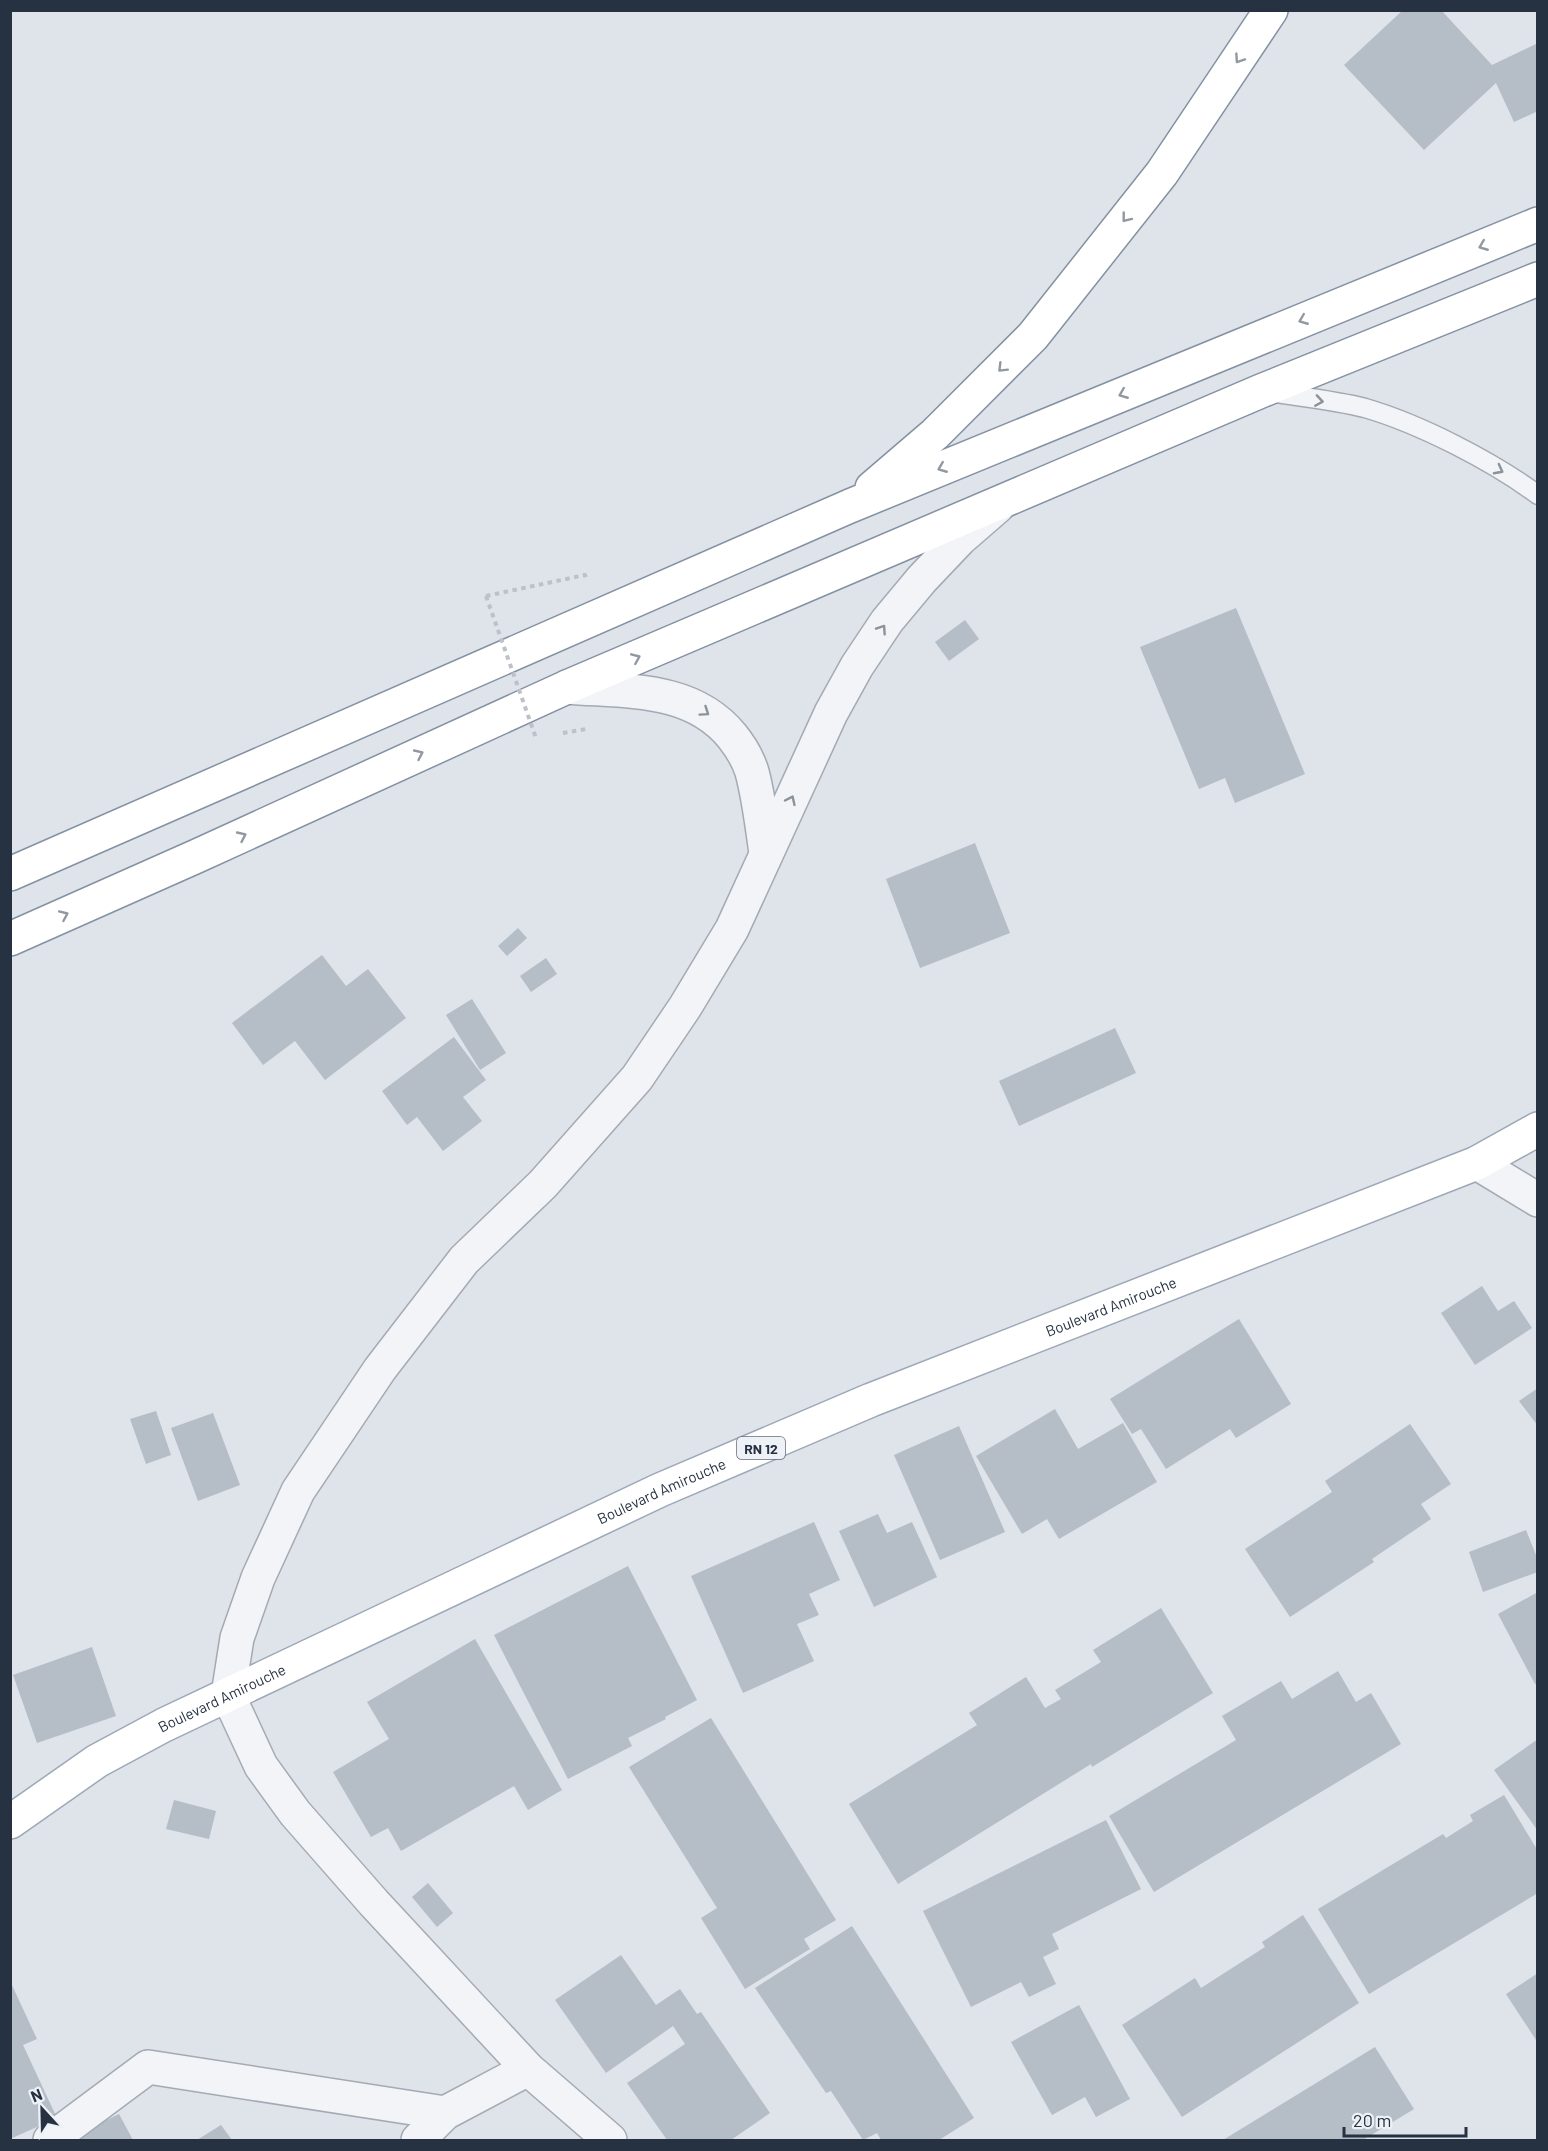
<svg xmlns="http://www.w3.org/2000/svg" width="1548" height="2151" font-family="Barlow,sans-serif">
	<style>
		.building { fill: #b5bdc7 }
		.lines { fill: none; stroke-linecap: round; stroke-linejoin: round }
		.lane-casing { stroke: #a4aab4; stroke-width: 21 }
		.street-casing { stroke: #a4aab4; stroke-width: 36 }
		.primary-casing { stroke: #9da8b7; stroke-width: 36 }
		.highway-casing { stroke: #8491a2; stroke-width: 36 }
		.path { stroke: #bdc1c8; stroke-width: 4; stroke-dasharray: 4.5 4.5; stroke-linecap: butt }
		.lane { stroke: #f2f4f7; stroke-width: 18 }
		.street { stroke: #f2f4f7; stroke-width: 33 }
		.primary { stroke: #fff; stroke-width: 33 }
		.highway { stroke: #fff; stroke-width: 33 }
		.path-bridge { stroke: #bdc1c8; stroke-width: 4; stroke-dasharray: 4.5 4.5; stroke-linecap: butt }
		.oneway { stroke: #9298a0 }
		.oneway2 { stroke: #8c929c }
		.labels { text-anchor: middle; dominant-baseline: central; stroke-width: 4.5; stroke-linejoin: round; paint-order: stroke }
		.shield { fill: #eef2f7; stroke: #626b78; stroke-width: 1.5 }
		.shield-label { font-size: 14px; font-weight: bold; fill: #263142 }
		.street-label { font-size: 15px; fill: #263142; stroke: #eef2f7 }
	</style>
	<rect width="100%" height="100%" fill="#dfe3ea"/>
	<path class="building" d="M1403,10H1441L1492,65L1538,43V111L1514,122L1496,83L1424,150L1344,65Z
		M1236,608L1305,774L1235,803L1225,778L1199,789L1140,647Z
		M965,620L979,639L949,661L935,642Z
		M975,843L1010,933L920,968L886,879Z
		M518,928L527,938L507,956L498,946Z
		M322,955L346,986L368,969L406,1018L325,1080L295,1041L263,1065L232,1023Z
		M546,958L557,974L531,992L520,976Z
		M472,999L506,1053L480,1070L446,1015Z
		M1115,1028L1136,1073L1019,1126L999,1081Z
		M454,1037L486,1080L463,1097L482,1121L443,1151L417,1117L407,1125L382,1091Z
		M1482,1286L1498,1311L1514,1301L1532,1328L1475,1365L1441,1313Z
		M1239,1319L1291,1404L1236,1438L1230,1429L1166,1469L1141,1429L1132,1434L1110,1399Z
		M1538,1388V1426L1519,1401Z
		M1055,1409L1078,1449L1123,1423L1157,1482L1059,1539L1047,1519L1022,1534L976,1456Z
		M156,1411L171,1455L146,1464L130,1419Z
		M213,1413L240,1485L198,1501L171,1428Z
		M1410,1424L1451,1484L1421,1504L1431,1519L1372,1559L1374,1562L1290,1617L1245,1549L1332,1492L1325,1481Z
		M959,1426L1005,1532L940,1560L894,1455Z
		M878,1514L887,1533L912,1522L937,1577L874,1607L839,1531Z
		M814,1522L840,1580L809,1594L819,1615L797,1624L814,1661L743,1693L691,1576Z
		M1526,1530L1538,1560V1572L1483,1592L1469,1552Z
		M628,1566L697,1700L665,1717L666,1719L628,1738L632,1746L568,1779L494,1635Z
		M1538,1592V1683L1535,1684L1498,1614Z
		M1161,1608L1213,1693L1092,1767L1091,1764L898,1884L849,1804L977,1725L969,1713L1026,1677L1045,1708L1061,1699L1055,1690L1101,1662L1093,1650Z
		M475,1639L562,1790L528,1810L514,1786L401,1851L388,1828L371,1837L333,1772L389,1739L367,1702Z
		M92,1647L116,1716L37,1743L13,1675Z
		M1338,1671L1356,1702L1371,1693L1401,1744L1154,1892L1109,1816L1236,1740L1222,1716L1281,1681L1292,1699Z
		M711,1718L836,1920L804,1939L810,1949L745,1989L701,1918L717,1908L629,1767Z
		M1538,1739V1831L1494,1770Z
		M1504,1795L1538,1851V1893L1369,1994L1318,1909L1443,1834L1446,1838L1473,1821L1470,1815Z
		M174,1800L216,1811L209,1839L166,1829Z
		M1106,1820L1141,1889L1052,1934L1059,1949L1043,1957L1056,1984L1029,1997L1021,1982L971,2007L923,1911Z
		M428,1883L453,1913L437,1927L412,1897Z
		M1303,1915L1359,2003L1182,2117L1122,2025L1195,1978L1201,1988L1265,1947L1262,1942Z
		M852,1926L974,2118L939,2140H881L877,2133L863,2140L831,2091L826,2093L755,1988Z
		M621,1955L656,2005L680,1989L697,2014L701,2012L770,2113L731,2140H667L627,2083L685,2044L673,2026L606,2073L555,2000Z
		M1538,1973V2043L1506,1994Z
		M10,1981L37,2039L23,2045L57,2118L10,2139Z
		M1079,2005L1130,2099L1096,2117L1085,2097L1052,2115L1011,2042Z
		M1375,2047L1414,2109L1363,2140H1223Z
		M119,2114L133,2140H66Z
		M221,2125L232,2140H197Z"/>
	<g class="lines">
		<g class="lane-casing">
			<path id="lane" d="M1269,392C1300,397 1334,400 1365,408C1420,424 1492,461 1538,495"/>
		</g>
		<g class="street-casing">
			<path id="street" d="M567,687C626,692 691,686 732,736C740,746 748,759 752,772C759,798 762,826 766,853
				M1477,1163L1538,1200
				M50,2140L148,2067L445,2113L528,2069
				M418,2140L445,2113
				M610,2140L528,2069L374,1903L295,1813L261,1766L228,1695L237,1638L258,1578L298,1491L380,1369L464,1260L543,1184L637,1078L685,1007L732,929L831,713L857,666L887,621L922,579L960,539L998,506"/>
		</g>
		<g class="primary-casing">
			<g id="primary">
				<path id="s1" d="M10,1822L97,1761L164,1725L660,1490L871,1400L1477,1163L1538,1129"/>
			</g>
		</g>
		<g class="highway-casing">
			<path id="highway" d="M872,488L935,434L1033,336L1162,173L1271,10
				M10,874L850,506L1538,224
				M10,939L197,856L567,687L1261,391L1538,279"/>
		</g>
		<path class="path" d="M486,596L585,575L587,581
			M563,733L586,729"/>
		<use href="#lane" class="lane"/>
		<use href="#street" class="street"/>
		<use href="#primary" class="primary"/>
		<use href="#highway" class="highway"/>
		<path class="path-bridge" d="M486,596L536,738"/>
	</g>
	<defs><path id="oneway-chevron" d="M-2-3.5L2.5 0L-2 3.5" fill="none" stroke-width="1.6" stroke-linecap="round" stroke-linejoin="round" transform="scale(1.5)"/></defs>
	<g class="oneway">
		<use href="#oneway-chevron" transform="translate(1239 59) rotate(124)"/>
		<use href="#oneway-chevron" transform="translate(1126 218) rotate(128)"/>
		<use href="#oneway-chevron" transform="translate(1483 246) rotate(158)"/>
		<use href="#oneway-chevron" transform="translate(1303 320) rotate(158)"/>
		<use href="#oneway-chevron" transform="translate(1002 368) rotate(135)"/>
		<use href="#oneway-chevron" transform="translate(1123 394) rotate(158)"/>
		<use href="#oneway-chevron" transform="translate(942 468) rotate(158)"/>
		<use href="#oneway-chevron" transform="translate(636 658) rotate(-23)"/>
		<use href="#oneway-chevron" transform="translate(419 754) rotate(-25)"/>
		<use href="#oneway-chevron" transform="translate(242 836) rotate(-25)"/>
		<use href="#oneway-chevron" transform="translate(64 915) rotate(-24)"/>
	</g>
	<g class="oneway2">
		<use href="#oneway-chevron" transform="translate(1319 401) rotate(9)"/>
		<use href="#oneway-chevron" transform="translate(1499 470) rotate(28)"/>
		<use href="#oneway-chevron" transform="translate(882 629) rotate(-56)"/>
		<use href="#oneway-chevron" transform="translate(705 712) rotate(34)"/>
		<use href="#oneway-chevron" transform="translate(791 800) rotate(-65)"/>
	</g>
	<g class="labels">
		<rect class="shield" x="737" y="1437" width="48" height="22" rx="4.5"/>
		<g class="shield-label">
			<text x="761" y="1448">RN 12</text>
		</g>
		<g class="street-label">
			<text stroke="none"><textPath href="#s1" startOffset="1218">Boulevard Amirouche</textPath></text>
			<text stroke="none"><textPath href="#s1" startOffset="732">Boulevard Amirouche</textPath></text>
			<text stroke="none"><textPath href="#s1" startOffset="246">Boulevard Amirouche</textPath></text>
		</g>
	</g>
	<rect width="1548" height="2151" fill="none" stroke="#263142" stroke-width="24"/>
	<g transform="translate(42 2109) rotate(338)" stroke="#eef2f7" stroke-width="4.5" paint-order="stroke">
	<path d="M0-4.5L10 22L0 15L-10 22Z" fill="#263142"/>
	<text y="-9" font-size="16" font-weight="bold" text-anchor="middle" fill="#263142">N</text>
	</g>
	<path d="M1344 2127v9h122v-9" fill="none" stroke="#263142" stroke-width="3"/>
	<text x="1353" y="2127" font-size="18" fill="#263142" stroke="#eef2f7" stroke-width="4.5" paint-order="stroke">20 m</text>
</svg>
